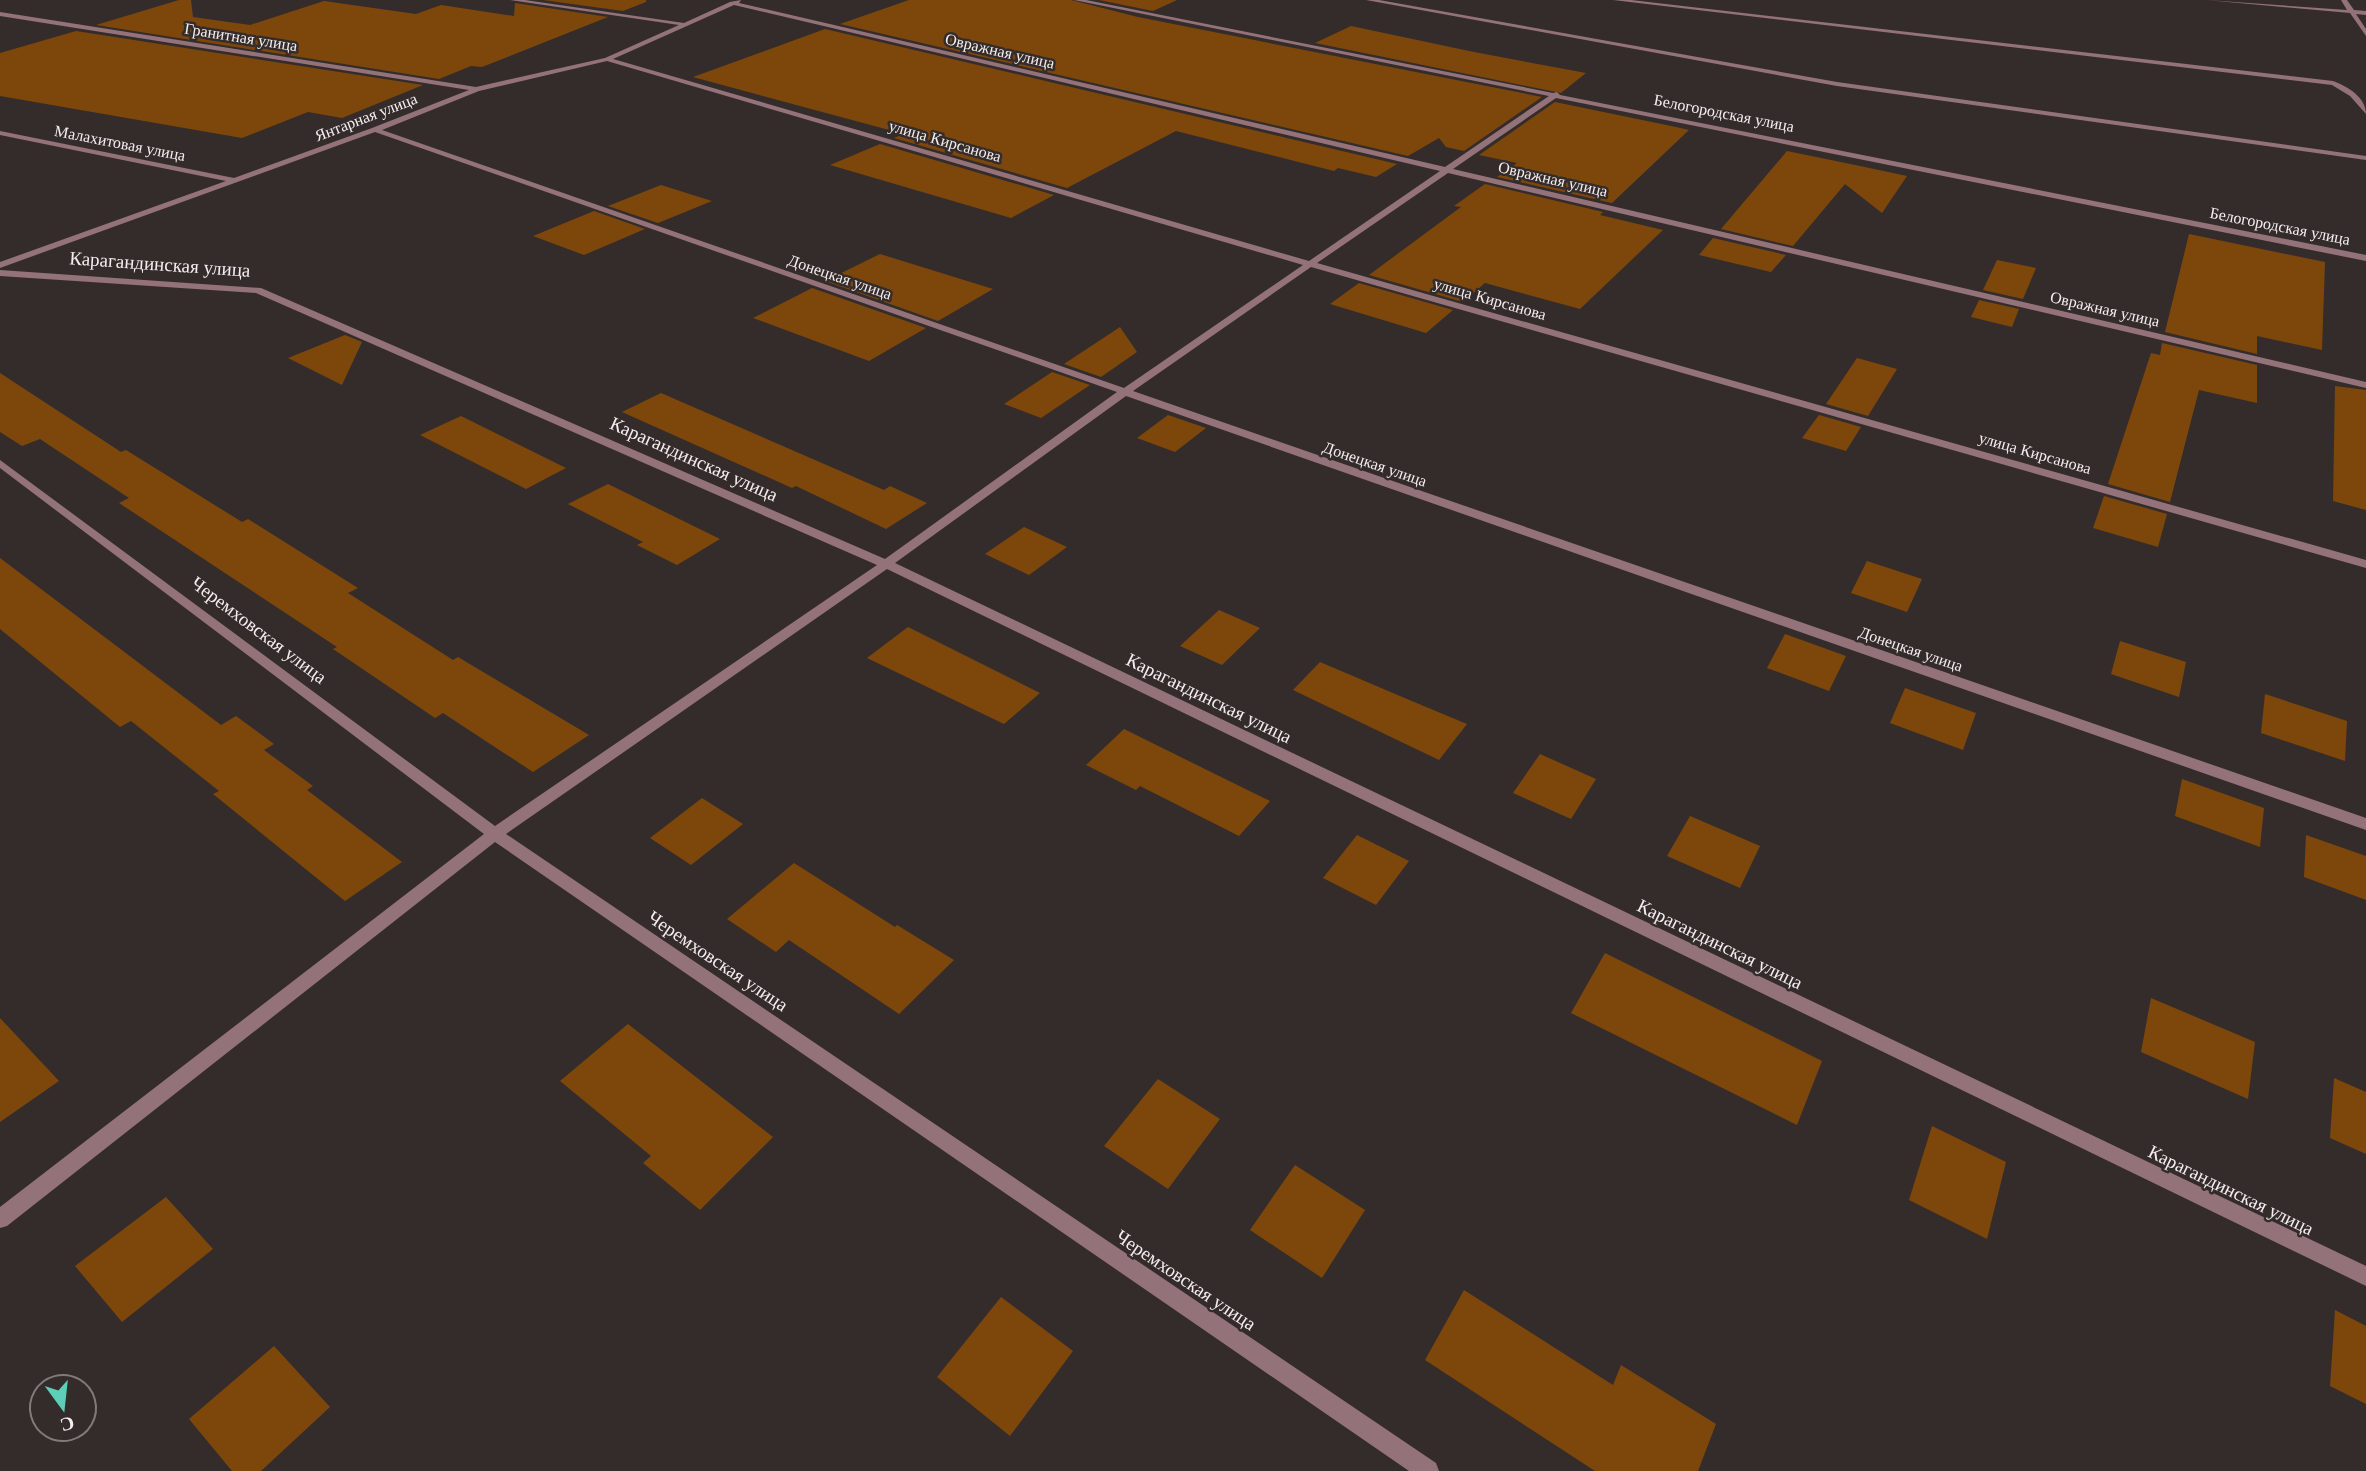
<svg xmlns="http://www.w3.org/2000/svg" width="2366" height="1471" font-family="'Times New Roman',serif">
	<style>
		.building { fill: #7d470b }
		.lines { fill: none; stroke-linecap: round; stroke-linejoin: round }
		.street { fill: #94727a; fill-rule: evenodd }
		.labels { text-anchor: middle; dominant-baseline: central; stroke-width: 5; stroke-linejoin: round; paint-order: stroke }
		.far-street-label { font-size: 16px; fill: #f3eeed; stroke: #342c2b }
		.street-label { font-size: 19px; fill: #f3eeed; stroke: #342c2b }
	</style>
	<rect width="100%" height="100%" fill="#342c2b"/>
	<path class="building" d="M179,0H191L193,17L250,25L324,1L416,14L441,5L514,16L515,3L608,17L482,67L471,66L439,79L96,25Z
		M543,0H646V2L623,11Z
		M909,0H1071L1138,17L1542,97L1464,151L1446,147L1439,138L1408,156L840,24Z
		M1099,0H1177L1153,11Z
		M1351,26L1474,52L1586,73L1561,93L1315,43Z
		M825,29L1397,164L1376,177L1338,168L1334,171L1176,131L1067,188L894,138L904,134L693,77Z
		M76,31L423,85L342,118L308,112L242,138L0,96V53Z
		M1555,102L1676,127L1689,130L1612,203L1497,177L1517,163L1479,155Z
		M880,144L1054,195L1011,218L830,165Z
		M1787,151L1860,166L1907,176L1882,213L1845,184L1793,246L1721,229Z
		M1485,184L1603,212L1600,215L1663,230L1580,309L1485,283L1463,302L1369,275L1461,207L1454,206Z
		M661,185L712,201L658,223L608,206Z
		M594,211L645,229L584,255L533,236Z
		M2189,234L2325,262L2322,350L2257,336V354L2165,332Z
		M1713,238L1786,255L1771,272L1699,255Z
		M880,254L993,289L938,321L825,281Z
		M1997,260L2036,268L2023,299L1983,290Z
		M1359,283L1453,310L1426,333L1330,304Z
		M812,288L926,328L869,361L753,318Z
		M1979,300L2019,309L2012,327L1971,317Z
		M1120,327L1137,352L1101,377L1064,364Z
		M345,335L362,342L342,385L288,358Z
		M2162,343L2257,365V403L2199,390L2170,502L2108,484L2151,353L2160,355Z
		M1857,358L1897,369L1868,416L1826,404Z
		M1052,372L1090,385L1041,418L1004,404Z
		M0,373L121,452L126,450L242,522L248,519L358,588L348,593L453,660L458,657L589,735L533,772L443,713L435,718L333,649L337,647L119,503L129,498L40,439L22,446L0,432Z
		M2335,386L2366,390V510L2333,501Z
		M661,393L884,490L890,486L927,503L886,529L796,486L792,488L622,412Z
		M1168,415L1206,428L1175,452L1137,438Z
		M1819,415L1861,427L1846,451L1802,438Z
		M461,416L566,468L526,489L420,435Z
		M608,484L720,539L677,565L637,545L643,542L568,504Z
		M2104,496L2167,514L2158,547L2093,528Z
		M1024,527L1067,547L1029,575L985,554Z
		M0,558L221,725L236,716L274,744L264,750L313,786L307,790L402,862L345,901L213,794L219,791L131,721L120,727L0,629Z
		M1867,561L1922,579L1907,612L1851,593Z
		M1219,610L1260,628L1222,665L1180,646Z
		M908,627L1040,693L1004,724L867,658Z
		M1785,634L1846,656L1829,691L1767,668Z
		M2120,641L2186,662L2179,697L2111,674Z
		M1320,662L1407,699L1467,724L1439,760L1293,690Z
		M1905,688L1976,713L1963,750L1890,723Z
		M2265,694L2347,721L2345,761L2261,733Z
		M1124,729L1217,775L1270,801L1239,836L1140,786L1136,790L1086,765Z
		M1540,754L1596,779L1571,819L1513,793Z
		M2182,779L2264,808L2260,847L2175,816Z
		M702,798L743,824L691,865L650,838Z
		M1690,816L1760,846L1740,888L1667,856Z
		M1357,835L1409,861L1376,905L1323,878Z
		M2306,835L2366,856V900L2304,877Z
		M794,863L895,927L897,925L954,960L899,1014L789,940L776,952L727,919Z
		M1605,953L1822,1061L1797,1125L1571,1013Z
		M2151,998L2255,1042L2248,1099L2141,1052Z
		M0,1018L59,1081L0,1122Z
		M628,1024L773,1137L700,1210L643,1163L651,1156L560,1081Z
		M2334,1078L2366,1092V1154L2330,1138Z
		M1158,1079L1220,1119L1168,1189L1104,1146Z
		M1932,1126L2006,1162L1987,1239L1909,1200Z
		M1295,1165L1365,1210L1322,1278L1250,1230Z
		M166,1197L213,1249L122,1322L75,1266Z
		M1464,1290L1613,1385L1621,1365L1716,1424L1698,1471H1595L1425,1360Z
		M1001,1297L1073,1351L1010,1436L937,1377Z
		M2335,1310L2366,1326V1404L2330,1386Z
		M274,1346L330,1407L261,1471H232L189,1419Z"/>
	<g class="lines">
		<path class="street" d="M510,0H525L684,23L730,2L741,0L739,3L1445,167L1549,96L1074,0H1086L1553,93L1557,92L1560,95L2366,255V261L1556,98L1453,169L2366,382V388L1448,173L1317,263L2366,560V568L1311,267L1133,391L2366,818V830L1126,396L895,563L2366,1266V1286L887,569L506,834L1436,1463L1439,1471H1409L495,842L7,1226L0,1228V1207L484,834L0,468V460L495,826L877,565L256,293L0,276V270L261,288L885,559L1117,392L375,132L0,268V262L226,181L0,135V131L234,178L372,128L469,90L0,16V12L476,87L605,58L679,25ZM734,5L1440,171L1309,261L613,59ZM607,61L1303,265L1124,388L382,130L479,91Z
			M1366,0H1379L1837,82L2366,156V160L1837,86Z
			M1613,0H1631L2333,81C2347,86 2366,97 2366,114L2350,96L2332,85Z
			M2206,0L2347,10L2341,0H2347L2354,10L2366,11V15L2356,14L2366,29V36L2350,13Z"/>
	</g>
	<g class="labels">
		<g class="far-street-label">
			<text transform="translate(241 37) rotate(9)">Гранитная улица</text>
			<text transform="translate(1000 51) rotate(13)">Овражная улица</text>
			<text transform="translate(1724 113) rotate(11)">Белогородская улица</text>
			<text transform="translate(366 117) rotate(-21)">Янтарная улица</text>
			<text transform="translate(945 141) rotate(16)">улица Кирсанова</text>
			<text transform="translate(120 143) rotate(11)">Малахитовая улица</text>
			<text transform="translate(1553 179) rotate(13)">Овражная улица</text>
			<text transform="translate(2280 226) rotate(11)">Белогородская улица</text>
			<text transform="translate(840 277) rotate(19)">Донецкая улица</text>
			<text transform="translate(1490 299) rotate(16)">улица Кирсанова</text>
			<text transform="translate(2105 309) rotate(13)">Овражная улица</text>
			<text transform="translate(2035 453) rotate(16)">улица Кирсанова</text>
			<text transform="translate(1375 464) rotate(19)">Донецкая улица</text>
			<text transform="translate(1911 649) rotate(19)">Донецкая улица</text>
		</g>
		<g class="street-label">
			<text transform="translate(160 264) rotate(4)">Карагандинская улица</text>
			<text transform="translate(694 459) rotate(24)">Карагандинская улица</text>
			<text transform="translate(259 630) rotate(37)">Черемховская улица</text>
			<text transform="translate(1209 698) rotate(26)">Карагандинская улица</text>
			<text transform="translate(1720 944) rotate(26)">Карагандинская улица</text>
			<text transform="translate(718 961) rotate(34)">Черемховская улица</text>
			<text transform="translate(2231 1190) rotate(26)">Карагандинская улица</text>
			<text transform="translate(1186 1280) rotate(34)">Черемховская улица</text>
		</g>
	</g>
	<g transform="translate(63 1408) rotate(165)"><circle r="33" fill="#342c2b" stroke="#807a79" stroke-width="2"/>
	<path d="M0-5L12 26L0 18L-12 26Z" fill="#5dceb8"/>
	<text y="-10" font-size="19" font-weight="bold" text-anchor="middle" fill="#f3eeed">С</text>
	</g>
</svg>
